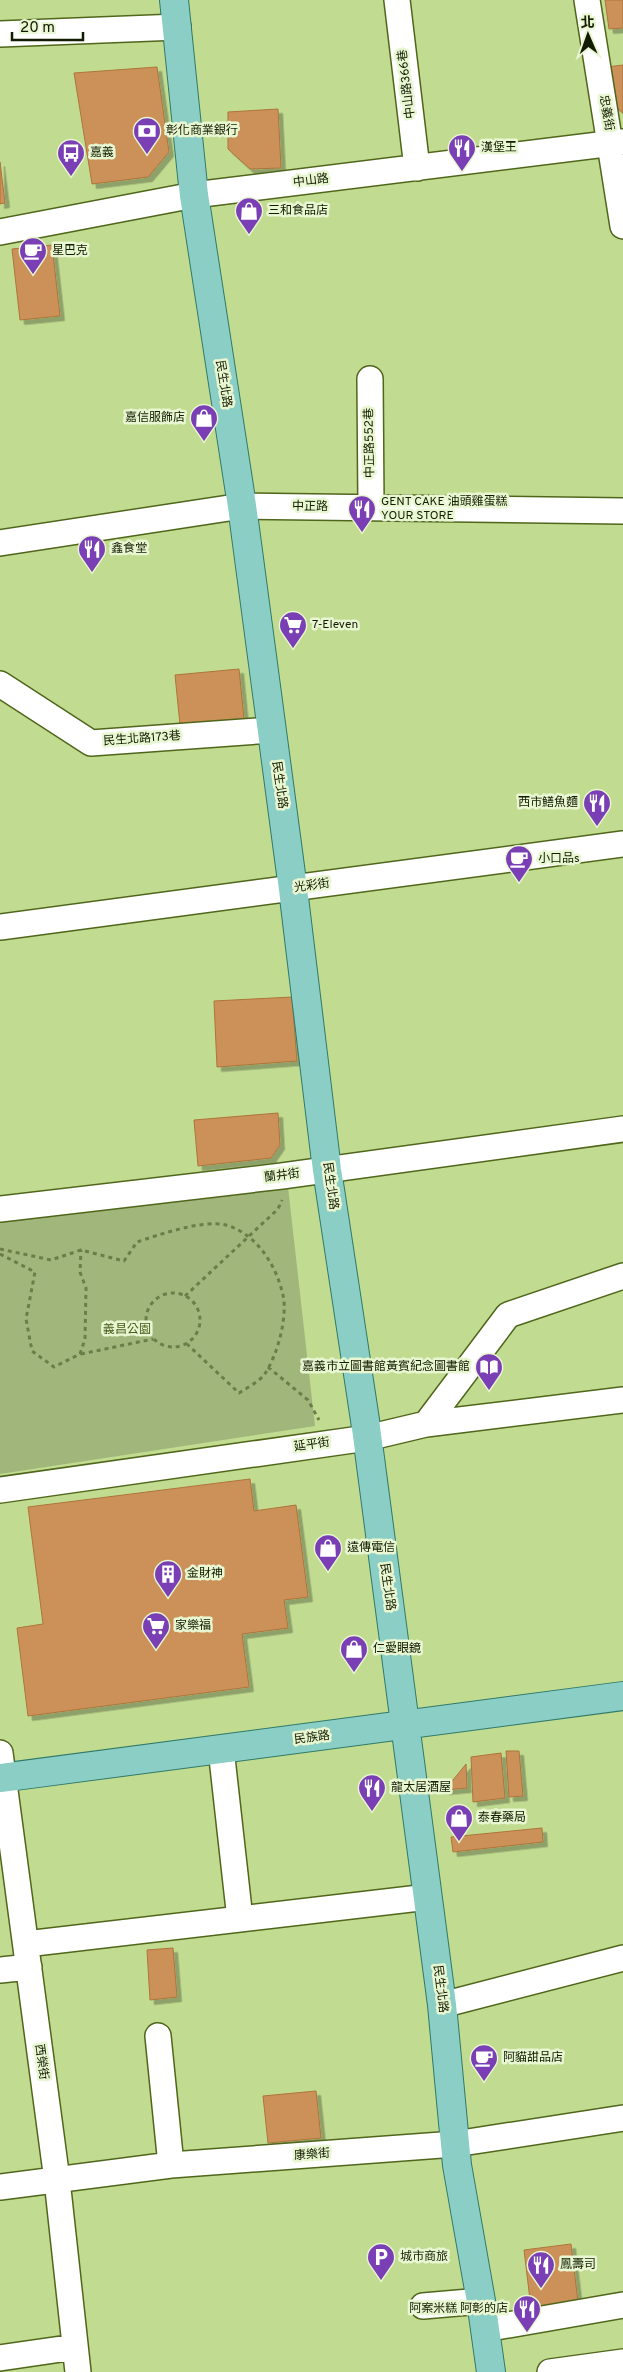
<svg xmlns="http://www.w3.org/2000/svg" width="623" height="2372" font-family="Overpass,'Noto Sans TC',sans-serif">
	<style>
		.green { fill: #a1b67b }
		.building { fill: #cc9158; stroke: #ad753b; filter: url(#shadow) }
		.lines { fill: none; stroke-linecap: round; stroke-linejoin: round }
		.minor-casing { stroke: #50661b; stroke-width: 28 }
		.major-casing { stroke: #2f7a68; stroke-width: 30 }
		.path { stroke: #6b7d49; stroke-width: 3; stroke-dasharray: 4 4; stroke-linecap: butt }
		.minor { stroke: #fff; stroke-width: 25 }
		.major { stroke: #8bcec6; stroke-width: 28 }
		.labels { text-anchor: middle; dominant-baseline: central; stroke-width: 5; stroke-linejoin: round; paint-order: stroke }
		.street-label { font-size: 12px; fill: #131b00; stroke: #e8f6d1 }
		.poi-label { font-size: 12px; fill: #131b00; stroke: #e8f6d1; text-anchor: start }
		.park-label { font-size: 12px; fill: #475a18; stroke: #e8f6d1 }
	</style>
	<defs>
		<filter id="shadow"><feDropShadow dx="4.5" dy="4.5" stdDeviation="0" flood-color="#0004"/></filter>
	</defs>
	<rect width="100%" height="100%" fill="#c1db90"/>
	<path class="green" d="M288,1187L315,1426L0,1474V1219Z"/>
	<path class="building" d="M605,0H623V28L609,29Z
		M623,65V113L611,103L607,67Z
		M157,67L169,152L148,177L92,184L74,73Z
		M278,109L281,168L250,169L228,149V112Z
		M0,162L5,203L0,204Z
		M52,245L60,316L20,320L12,249Z
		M239,669L244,719L180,725L175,675Z
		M292,997L297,1061L217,1067L214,1001Z
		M278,1113L280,1145L271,1158L198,1166L194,1120Z
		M250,1479L254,1511L296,1505L308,1597L284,1600L288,1628L242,1634L249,1687L28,1716L17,1628L43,1624L28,1507Z
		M506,1751H519L523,1796L509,1797Z
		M501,1753L505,1798L473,1802L471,1757Z
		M466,1764L467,1788L445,1790Z
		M542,1828L543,1842L453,1852L451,1837Z
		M173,1948L177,1997L150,2000L147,1950Z
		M316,2091L321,2138L268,2143L263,2096Z
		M571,2244L578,2302L531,2308L524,2250Z"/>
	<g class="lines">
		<g class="minor-casing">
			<path id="minor" d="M397,0L417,168
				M587,0L623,226
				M0,34L178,27
				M0,232L194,195L623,142
				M370,379L371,507
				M0,543L242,506L623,511
				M0,684L91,743L272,730
				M0,927L623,844
				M0,1209L282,1176L623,1129
				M426,1424L508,1315L623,1276
				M0,1490L367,1438L426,1424L623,1400
				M221,1749L240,1919
				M0,1753L57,2180L78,2372
				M26,1944L428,1897
				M0,1970L29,1967
				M442,2005L623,1958
				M158,2036L171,2165
				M0,2187L171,2165L455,2144L623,2118
				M423,2306L481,2301
				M485,2329L623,2305
				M0,2358L75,2347
				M550,2372L623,2362"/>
		</g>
		<g class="major-casing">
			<path id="major" d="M174,0L194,195L242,506L293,889L327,1170L365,1420L442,2005L457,2165L481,2301L491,2372
				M0,1778L623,1696"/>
		</g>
		<path class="path" d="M0,1249L51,1260L81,1250L124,1261L137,1242C158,1235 204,1219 226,1225C257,1234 276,1265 283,1295C288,1317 277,1357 264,1375C258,1382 247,1388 239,1393L187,1344
			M0,1254L35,1272L26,1319L32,1351L54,1367L80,1354L85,1339L86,1288L80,1272L81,1250
			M146 1320a27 27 0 1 1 54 0a27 27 0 1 1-54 0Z
			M185,1296L278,1209L282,1200
			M81,1354L153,1339
			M268,1367L308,1400L319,1420"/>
		<use href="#minor" class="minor"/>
		<use href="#major" class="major"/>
	</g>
	<defs>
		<g id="bank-pin" transform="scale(1.4375)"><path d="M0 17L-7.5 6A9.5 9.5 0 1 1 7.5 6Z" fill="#7b3fb5" stroke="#e8f6d1"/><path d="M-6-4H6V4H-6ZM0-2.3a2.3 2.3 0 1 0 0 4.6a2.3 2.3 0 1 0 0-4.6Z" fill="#fff"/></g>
		<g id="restaurant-pin" transform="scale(1.4375)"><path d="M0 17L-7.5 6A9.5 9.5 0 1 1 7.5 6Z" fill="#7b3fb5" stroke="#e8f6d1"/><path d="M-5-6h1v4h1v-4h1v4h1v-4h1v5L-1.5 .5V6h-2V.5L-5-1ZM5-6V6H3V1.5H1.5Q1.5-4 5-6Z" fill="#fff"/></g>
		<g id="bus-pin" transform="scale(1.4375)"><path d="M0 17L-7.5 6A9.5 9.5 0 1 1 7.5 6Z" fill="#7b3fb5" stroke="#e8f6d1"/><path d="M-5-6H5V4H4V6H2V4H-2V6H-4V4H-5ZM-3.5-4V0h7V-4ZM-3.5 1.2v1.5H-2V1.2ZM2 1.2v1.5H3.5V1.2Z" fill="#fff"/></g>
		<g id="shop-pin" transform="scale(1.4375)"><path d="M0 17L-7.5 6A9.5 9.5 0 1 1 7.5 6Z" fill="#7b3fb5" stroke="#e8f6d1"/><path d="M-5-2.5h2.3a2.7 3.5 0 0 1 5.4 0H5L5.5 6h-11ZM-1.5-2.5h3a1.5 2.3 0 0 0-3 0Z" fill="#fff"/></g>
		<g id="cafe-pin" transform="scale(1.4375)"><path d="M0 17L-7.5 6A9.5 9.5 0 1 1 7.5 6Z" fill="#7b3fb5" stroke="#e8f6d1"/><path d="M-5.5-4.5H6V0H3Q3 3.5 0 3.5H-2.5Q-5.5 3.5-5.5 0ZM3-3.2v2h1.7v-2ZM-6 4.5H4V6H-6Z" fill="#fff"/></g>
		<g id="supermarket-pin" transform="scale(1.4375)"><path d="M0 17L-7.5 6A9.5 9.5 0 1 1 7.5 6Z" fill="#7b3fb5" stroke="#e8f6d1"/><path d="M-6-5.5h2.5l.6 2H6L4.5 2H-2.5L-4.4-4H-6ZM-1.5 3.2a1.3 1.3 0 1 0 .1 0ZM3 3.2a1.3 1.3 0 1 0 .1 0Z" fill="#fff"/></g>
		<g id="library-pin" transform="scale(1.4375)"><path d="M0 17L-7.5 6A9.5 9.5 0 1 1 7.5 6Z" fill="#7b3fb5" stroke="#e8f6d1"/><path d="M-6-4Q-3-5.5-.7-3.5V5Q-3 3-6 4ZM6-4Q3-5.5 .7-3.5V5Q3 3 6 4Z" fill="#fff"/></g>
		<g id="building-pin" transform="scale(1.4375)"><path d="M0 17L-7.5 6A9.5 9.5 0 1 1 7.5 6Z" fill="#7b3fb5" stroke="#e8f6d1"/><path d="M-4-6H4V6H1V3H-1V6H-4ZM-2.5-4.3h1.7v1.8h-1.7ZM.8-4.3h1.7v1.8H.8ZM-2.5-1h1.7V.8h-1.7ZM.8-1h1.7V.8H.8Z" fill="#fff"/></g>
		<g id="parking-pin" transform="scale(1.4375)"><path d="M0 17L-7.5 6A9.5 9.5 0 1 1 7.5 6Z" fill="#7b3fb5" stroke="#e8f6d1"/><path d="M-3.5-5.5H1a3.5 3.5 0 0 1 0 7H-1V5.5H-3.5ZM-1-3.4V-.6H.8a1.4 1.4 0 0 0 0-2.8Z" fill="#fff"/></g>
	</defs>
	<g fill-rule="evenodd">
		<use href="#bank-pin" x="147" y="131"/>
		<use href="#restaurant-pin" x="462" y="148"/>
		<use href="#bus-pin" x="71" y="153"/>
		<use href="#shop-pin" x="249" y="211"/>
		<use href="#cafe-pin" x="33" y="251"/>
		<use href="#shop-pin" x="204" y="418"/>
		<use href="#restaurant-pin" x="362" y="509"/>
		<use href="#restaurant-pin" x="92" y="549"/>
		<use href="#supermarket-pin" x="293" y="625"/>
		<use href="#restaurant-pin" x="597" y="803"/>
		<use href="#cafe-pin" x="519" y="859"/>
		<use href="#library-pin" x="489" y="1367"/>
		<use href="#shop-pin" x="328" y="1548"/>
		<use href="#building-pin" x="168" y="1574"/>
		<use href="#supermarket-pin" x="156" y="1626"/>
		<use href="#shop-pin" x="354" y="1649"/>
		<use href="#restaurant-pin" x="372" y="1788"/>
		<use href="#shop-pin" x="459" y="1818"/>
		<use href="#cafe-pin" x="484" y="2058"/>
		<use href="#parking-pin" x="381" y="2257"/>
		<use href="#restaurant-pin" x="541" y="2265"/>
		<use href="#restaurant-pin" x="527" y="2309"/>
	</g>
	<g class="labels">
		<g class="street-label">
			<text transform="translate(407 84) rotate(-97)">中山路366巷</text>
			<text transform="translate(606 113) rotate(80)">忠義街</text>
			<text transform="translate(311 181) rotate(-7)">中山路</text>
			<text transform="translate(223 384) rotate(81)">民生北路</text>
			<text transform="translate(370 443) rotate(-91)">中正路552巷</text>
			<text transform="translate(310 507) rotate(1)">中正路</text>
			<text transform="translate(142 739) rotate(-4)">民生北路173巷</text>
			<text transform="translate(279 785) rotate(82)">民生北路</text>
			<text transform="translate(312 886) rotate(-8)">光彩街</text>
			<text transform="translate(282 1176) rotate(-7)">蘭井街</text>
			<text transform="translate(330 1186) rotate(82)">民生北路</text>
			<text transform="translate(312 1445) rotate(-8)">延平街</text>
			<text transform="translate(387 1587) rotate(82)">民生北路</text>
			<text transform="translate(312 1738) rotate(-7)">民族路</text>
			<text transform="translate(440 1989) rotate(83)">民生北路</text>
			<text transform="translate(41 2062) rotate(82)">西榮街</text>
			<text transform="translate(312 2155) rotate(-4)">康樂街</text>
		</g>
		<g class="poi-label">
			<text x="166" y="131">彰化商業銀行</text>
			<text x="481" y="148">漢堡王</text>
			<text x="90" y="153">嘉義</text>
			<text x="268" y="211">三和食品店</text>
			<text x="52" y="251">星巴克</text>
			<text x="185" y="418" text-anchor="end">嘉信服飾店</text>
			<text x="381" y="502">GENT CAKE 油頭雞蛋糕<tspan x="381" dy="14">YOUR STORE</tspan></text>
			<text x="111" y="549">鑫食堂</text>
			<text x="312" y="625">7-Eleven</text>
			<text x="578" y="803" text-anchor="end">西市鱔魚麵</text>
			<text x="538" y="859">小口品s</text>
			<text x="470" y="1367" text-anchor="end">嘉義市立圖書館黃賓紀念圖書館</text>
			<text x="347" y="1548">遠傳電信</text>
			<text x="187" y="1574">金財神</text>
			<text x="175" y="1626">家樂福</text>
			<text x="373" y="1649">仁愛眼鏡</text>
			<text x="391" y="1788">龍太居酒屋</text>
			<text x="478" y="1818">泰春藥局</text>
			<text x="503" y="2058">阿貓甜品店</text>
			<text x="400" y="2257">城市商旅</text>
			<text x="560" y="2265">鳳壽司</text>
			<text x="508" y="2309" text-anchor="end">阿案米糕 阿彰的店</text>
		</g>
		<g class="park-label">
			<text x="127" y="1330">義昌公園</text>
		</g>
	</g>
	<g transform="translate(588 35) rotate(358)" stroke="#e8f6d1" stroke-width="4" paint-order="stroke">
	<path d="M0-4L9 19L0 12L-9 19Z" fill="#131b00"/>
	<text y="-8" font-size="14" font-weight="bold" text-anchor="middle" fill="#131b00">北</text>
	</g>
	<path d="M12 32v8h71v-8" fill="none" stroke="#131b00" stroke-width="2.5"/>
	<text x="20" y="32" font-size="15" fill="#131b00" stroke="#e8f6d1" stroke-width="4" paint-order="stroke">20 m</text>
</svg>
